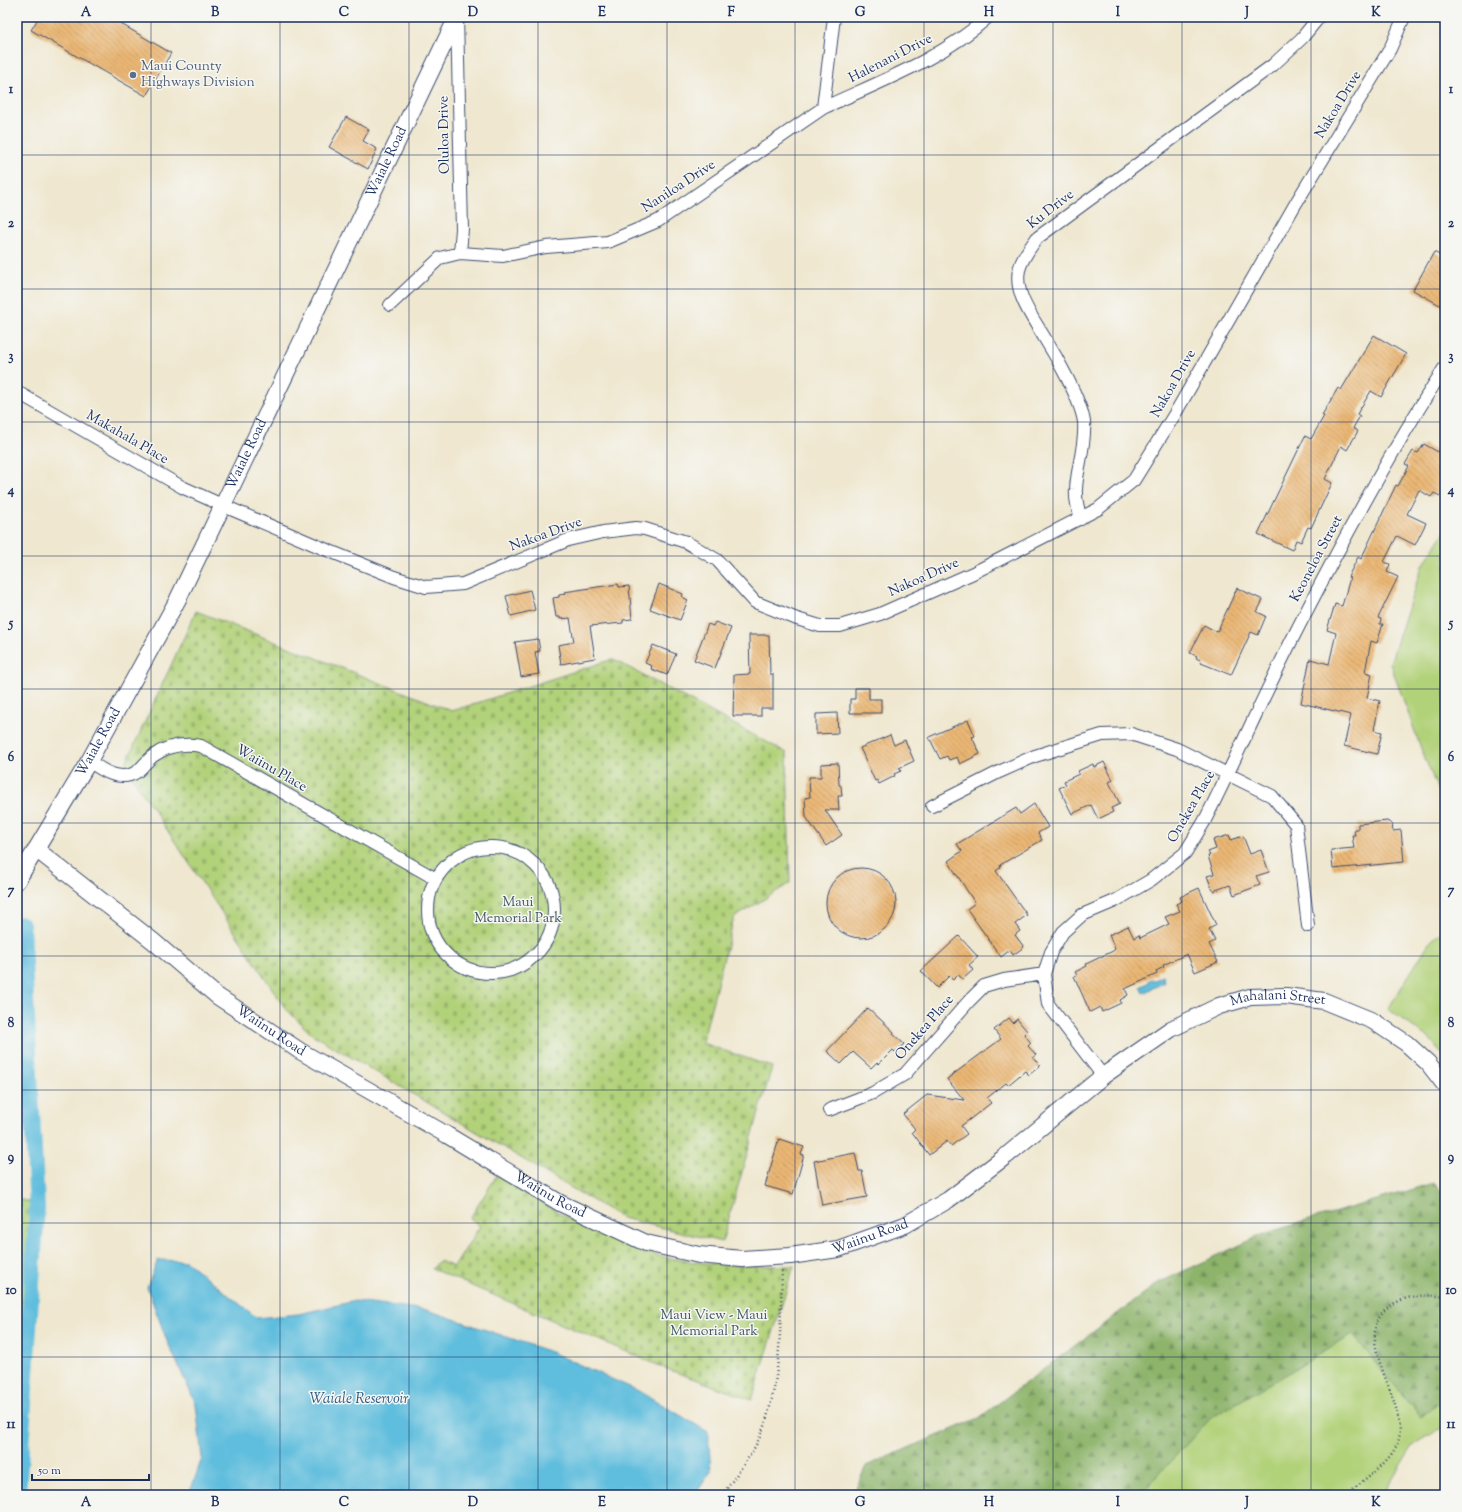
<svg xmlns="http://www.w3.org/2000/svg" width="1462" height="1512" font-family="'Sorts Mill Goudy',serif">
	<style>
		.green { fill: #b2d27a; stroke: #66806c }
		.forest { fill: url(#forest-firs); stroke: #547264 }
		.cemetery { fill: url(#cemetery-stones); stroke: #66806c }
		.water { fill: #5fbddd; stroke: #3d769e }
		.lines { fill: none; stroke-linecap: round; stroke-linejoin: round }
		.canal { stroke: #5fbddd; stroke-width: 16 }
		.building { fill: url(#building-back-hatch) }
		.minor-casing { stroke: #3b4b6f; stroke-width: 14 }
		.tertiary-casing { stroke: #3b4b6f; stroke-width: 18 }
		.path { stroke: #3b4b6f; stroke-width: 2.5; stroke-dasharray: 1 3; stroke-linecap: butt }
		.minor { stroke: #fff; stroke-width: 12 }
		.tertiary { stroke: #fff; stroke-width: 16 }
		.grid { fill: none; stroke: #1b2f5e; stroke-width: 1; stroke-opacity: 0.55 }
		.service-dot { fill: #5c6f8a; stroke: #f6f6f2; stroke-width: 1.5 }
		.labels { text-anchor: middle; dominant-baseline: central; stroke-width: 3; stroke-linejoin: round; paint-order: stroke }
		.street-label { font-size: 14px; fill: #1b2f5e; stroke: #f6f6f2 }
		.service-label { font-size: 14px; fill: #4e5e75; stroke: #f6f6f2; text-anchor: start }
		.park-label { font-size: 14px; fill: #415865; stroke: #f6f6f2 }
		.water-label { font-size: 15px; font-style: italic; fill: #2f5a84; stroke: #f6f6f2 }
		.neatline { fill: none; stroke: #1b2f5e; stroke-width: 1.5 }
		.grid-label { font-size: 13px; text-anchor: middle; font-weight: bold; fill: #1b2f5e }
	</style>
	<defs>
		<pattern id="forest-firs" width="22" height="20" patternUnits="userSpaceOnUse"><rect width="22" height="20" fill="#8db46a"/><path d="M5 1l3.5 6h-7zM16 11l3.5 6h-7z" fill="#72935a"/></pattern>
		<pattern id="cemetery-stones" width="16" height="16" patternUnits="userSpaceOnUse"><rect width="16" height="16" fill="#b2d27a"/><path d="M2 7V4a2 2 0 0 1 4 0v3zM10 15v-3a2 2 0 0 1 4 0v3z" fill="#98b56c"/></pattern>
		<pattern id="building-back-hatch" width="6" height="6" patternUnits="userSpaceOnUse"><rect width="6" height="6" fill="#ebb774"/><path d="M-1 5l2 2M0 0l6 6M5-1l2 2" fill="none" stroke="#be9562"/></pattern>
	</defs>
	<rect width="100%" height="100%" fill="#f6f6f2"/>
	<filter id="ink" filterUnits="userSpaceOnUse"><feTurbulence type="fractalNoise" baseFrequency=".025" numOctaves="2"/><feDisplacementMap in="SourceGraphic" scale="8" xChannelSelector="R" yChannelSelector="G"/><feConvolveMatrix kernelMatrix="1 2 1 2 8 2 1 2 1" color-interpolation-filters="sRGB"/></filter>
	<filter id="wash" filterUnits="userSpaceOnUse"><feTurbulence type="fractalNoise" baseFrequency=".012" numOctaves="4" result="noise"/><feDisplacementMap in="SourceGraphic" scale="16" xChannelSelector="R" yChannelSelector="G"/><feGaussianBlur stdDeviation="0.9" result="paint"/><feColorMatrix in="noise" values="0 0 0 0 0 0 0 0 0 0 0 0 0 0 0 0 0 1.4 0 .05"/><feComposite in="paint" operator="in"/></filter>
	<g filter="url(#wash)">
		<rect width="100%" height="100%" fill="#efe7cf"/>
		<path class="green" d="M1445,532V807L1423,754L1390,663L1422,566Z
			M1445,928V1058L1431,1040L1388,1009L1429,943Z
			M1445,1234V1425L1413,1445L1382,1495H1102Z"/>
		<path class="forest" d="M1434,1183L1445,1196V1398L1421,1417L1353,1335L1211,1418L1139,1495H853L866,1466L979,1418L1158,1283L1266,1233Z"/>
		<path class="cemetery" d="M196,611L452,711L613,659L787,753L790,883L734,918L702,1043L772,1067L722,1242L622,1218L310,1033L285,1008L130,774L126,763Z
			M497,1175C551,1208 606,1245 669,1258C711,1266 752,1266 794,1266L752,1400L667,1369L432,1269L439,1261L454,1267L480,1226L470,1218Z
			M17,1199L40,1204L17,1402Z"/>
		<path class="water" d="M1163,976L1165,982L1143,993L1140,987L1148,983L1149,980H1155Z
			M158,1260L186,1261L257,1318L299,1314L355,1301L427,1310L551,1352L643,1393L708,1432L711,1471L695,1495H189L202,1458L196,1404L167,1341L147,1287Z"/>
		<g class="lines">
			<path class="canal" d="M18,1495L37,1207L22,924"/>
		</g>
		<g id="blocks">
			<path class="building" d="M39,17H109L171,53L146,96L31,30Z
				M346,117L369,130L363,141L377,149L368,169L329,147Z
				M1434,252L1445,258V308L1413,290Z
				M1374,335L1406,354L1381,397L1371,391L1357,414L1360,416L1353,428L1358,431L1347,450L1341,446L1325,479L1332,483L1311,528L1308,527L1301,542L1296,540L1292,550L1258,534L1305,436L1311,439L1324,416L1322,415L1338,388L1341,390Z
				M1424,444L1445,456V488L1440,496L1434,493L1431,497L1419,490L1407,514L1426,523L1415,545L1397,536L1384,562L1390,564L1387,572L1398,577L1378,618L1381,619L1380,624H1383L1377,643L1371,641L1365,672L1372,674L1367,698L1380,701L1374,730L1382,732L1377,754L1344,746L1351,715L1301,703L1310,659L1329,664L1336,633L1327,630L1335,604L1342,606L1350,578L1348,577L1358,557L1361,559L1396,485L1398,486L1409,466L1405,464L1413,451L1418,453Z
				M618,584L619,587L629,586L632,619L623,620V623L590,626L595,658L561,664L558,645L574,642L570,618L560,619V617H556L553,598L559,597V595L565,594L564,592Z
				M659,584L683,594L682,597L688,600L680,620L650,609Z
				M1237,588L1263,600L1257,612L1266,616L1258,635L1251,632L1231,675L1201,663L1202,661L1196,658L1197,656L1190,653L1204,625L1217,632Z
				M530,590L535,610L511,616L506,596Z
				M715,622L731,628L715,668L694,660L708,624L713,626Z
				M749,635H769L770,674H773V708H761V716H733L734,675L750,674Z
				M538,639L540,651L535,652L539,674L521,677L515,642Z
				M653,645L676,654L667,675L651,669L652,666L645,663Z
				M855,688H869V699H881V713H850V699H855Z
				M837,713L838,733L816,734V714Z
				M968,720L975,736L972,737L980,754L960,764L957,757L949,760L947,756L940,759L929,737Z
				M890,735L894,745L905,740L914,761L899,768L901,771L894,774L895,776L879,784L877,780L875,781L860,748Z
				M1104,762L1113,780L1109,782L1120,804L1111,808L1113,812L1098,819L1091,805L1072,814L1059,788L1066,785L1064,781L1079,774L1078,771L1093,764L1094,767Z
				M838,763L839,785L841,786L842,796H838L839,810H825L842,835L826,846L806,817L805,798L810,797L809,777H821V764Z
				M1034,804L1048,827L1038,833L1042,840L1000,865L1001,867L996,871L1027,915L1015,924L1020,931L1015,935L1024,947L1013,955L1010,950L1001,957L967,909L975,903L948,861L962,851L957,844L1016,808L1020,814Z
				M1387,821L1392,824L1393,831L1401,830L1404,862L1333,869L1331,850L1354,848L1352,835H1355L1354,829H1358V824Z
				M1229,835L1231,840L1243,836L1250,854L1261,850L1269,872L1256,876L1260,885L1234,895L1230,885L1213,891L1207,876L1214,874L1208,856L1210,855L1208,852L1216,849L1213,840Z
				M826 903a35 35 0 1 1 70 0a35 35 0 1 1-70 0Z
				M1199,888L1216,925L1209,929L1215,941L1209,944L1218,962L1195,972L1187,954L1163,965L1164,967L1156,971L1157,974L1125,989L1128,995L1120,1000L1121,1003L1102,1012L1100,1007L1090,1012L1074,976L1077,975L1075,972L1087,966L1086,964L1113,951L1115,949L1109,935L1128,926L1134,938L1139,935L1140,938L1169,924L1165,917L1180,911L1176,904L1182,901L1180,897Z
				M959,936L978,957L969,965L973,970L963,979L958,975L953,980L949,976L937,988L921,971Z
				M868,1008L894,1032L893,1034L904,1044L895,1052L893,1050L879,1064L877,1062L871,1068L853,1052L841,1064L827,1051Z
				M1009,1018L1013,1023L1017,1019L1027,1031L1024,1034L1031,1043L1028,1046L1036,1055L1033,1057L1040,1066L1029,1075L1025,1071L1008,1085L1006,1083L987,1098L991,1103L961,1126L967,1134L951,1146L947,1141L929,1155L912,1132L915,1129L903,1114L927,1095L964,1100L947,1079L1001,1039L994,1030Z
				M779,1139L804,1147L801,1154L804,1155L793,1194L765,1186Z
				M855,1153L859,1171H862L867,1197L822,1205L814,1161Z"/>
		</g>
	</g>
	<g filter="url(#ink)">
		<use href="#blocks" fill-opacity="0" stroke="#3b4b6f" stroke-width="1"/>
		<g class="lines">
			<g class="minor-casing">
				<path id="minor" d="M457,17L462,229L460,253
					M823,108C879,82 942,59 988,17
					M390,305L440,258L460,253L503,256L546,247L608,242L658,221L823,108L834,17
					M17,392L182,487L224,506L327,550L394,577L426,587L463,584L568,540L603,532L636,528L645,529L686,542L717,560L755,602L797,619L820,626H840L880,614L973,573L1098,509L1134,480L1176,412L1296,203L1390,49L1404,17
					M1081,519C1078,509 1075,499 1076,489C1077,467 1086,445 1084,422C1081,400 1056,356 1044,337C1033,318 1014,294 1019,270C1022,258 1030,248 1037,238L1273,65L1302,38L1319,17
					M89,761C103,771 121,783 138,771C143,766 148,760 153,756C168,745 184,743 201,746L436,879
					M932,806L999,772L1035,756L1102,735L1131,734L1177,749L1272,796L1296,825L1308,926
					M428 910a63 63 0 1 1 126 0a63 63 0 1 1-126 0Z
					M1103,1076L1048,1004L1044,974L1051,952L1063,932L1082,915L1115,901L1151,880L1185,853L1204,822C1238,755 1268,685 1303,618C1347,532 1393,448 1445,367
					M829,1110L873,1093L905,1074L969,1001L984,986L1004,980L1044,974"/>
			</g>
			<g class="tertiary-casing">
				<g id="tertiary">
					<path id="s1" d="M37,850L153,941L217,996L300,1051L447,1135L560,1203L646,1243L699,1255L742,1259L790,1256L838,1249L905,1225L948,1200L1006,1156L1103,1076L1171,1029L1219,1006L1250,997L1286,996L1324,1001L1373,1021L1406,1043L1428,1063L1445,1085"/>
					<path id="s2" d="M17,881L89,761L177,601L457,17"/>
				</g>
			</g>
			<path class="path" d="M723,1495C734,1477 750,1458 759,1439C782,1385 780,1328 782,1271
				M1347,1495C1363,1481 1391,1462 1398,1442C1412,1403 1340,1328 1397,1302C1411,1295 1429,1294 1445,1297"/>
			<use href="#minor" class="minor"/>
			<use href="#tertiary" class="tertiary"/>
		</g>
	</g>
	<path class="grid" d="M151,17V1495M280,17V1495M409,17V1495M538,17V1495M667,17V1495M795,17V1495M924,17V1495M1053,17V1495M1182,17V1495M1311,17V1495M17,155H1445M17,289H1445M17,422H1445M17,556H1445M17,689H1445M17,823H1445M17,956H1445M17,1090H1445M17,1223H1445M17,1357H1445"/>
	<circle class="service-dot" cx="133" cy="75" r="4"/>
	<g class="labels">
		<g class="street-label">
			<text transform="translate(891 59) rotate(-27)">Halenani Drive</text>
			<text transform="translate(1339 105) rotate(-59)">Nakoa Drive</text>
			<text transform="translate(445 135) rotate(-91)">Oluloa Drive</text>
			<text stroke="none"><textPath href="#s2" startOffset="809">Waiale Road</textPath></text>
			<text transform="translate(679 187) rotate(-33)">Naniloa Drive</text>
			<text transform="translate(1051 210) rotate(-38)">Ku Drive</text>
			<text transform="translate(1174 384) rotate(-60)">Nakoa Drive</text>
			<text transform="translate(127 438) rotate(30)">Makahala Place</text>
			<text stroke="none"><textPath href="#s2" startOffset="485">Waiale Road</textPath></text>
			<text transform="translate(546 535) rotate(-20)">Nakoa Drive</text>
			<text transform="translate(1317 559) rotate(-62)">Keoneloa Street</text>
			<text transform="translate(924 578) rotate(-24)">Nakoa Drive</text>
			<text stroke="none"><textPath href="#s2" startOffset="161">Waiale Road</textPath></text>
			<text transform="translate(271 769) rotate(30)">Waiinu Place</text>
			<text transform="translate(1192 807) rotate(-60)">Onekea Place</text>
			<text stroke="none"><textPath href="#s1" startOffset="1437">Mahalani Street</textPath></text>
			<text transform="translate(925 1028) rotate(-49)">Onekea Place</text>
			<text stroke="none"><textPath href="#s1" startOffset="296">Waiinu Road</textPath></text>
			<text stroke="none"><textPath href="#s1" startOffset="620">Waiinu Road</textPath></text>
			<text stroke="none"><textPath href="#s1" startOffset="956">Waiinu Road</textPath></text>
		</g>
		<g class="service-label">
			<text x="141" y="67">Maui County<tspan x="141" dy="16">Highways Division</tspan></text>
		</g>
		<g class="park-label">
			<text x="518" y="903">Maui<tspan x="518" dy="16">Memorial Park</tspan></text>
			<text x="714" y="1316">Maui View - Maui<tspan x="714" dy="16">Memorial Park</tspan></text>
		</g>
		<g class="water-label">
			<text x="359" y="1399">Waiale Reservoir</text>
		</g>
	</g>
	<rect width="1462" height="1512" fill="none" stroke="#f6f6f2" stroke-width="44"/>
	<path d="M32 1474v6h117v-6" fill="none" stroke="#1b2f5e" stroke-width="2"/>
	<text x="38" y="1474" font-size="12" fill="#1b2f5e" stroke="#f6f6f2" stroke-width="3" paint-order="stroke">50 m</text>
	<rect x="22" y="22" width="1418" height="1468" class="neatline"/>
	<g class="grid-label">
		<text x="86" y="16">A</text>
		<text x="215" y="16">B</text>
		<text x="344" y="16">C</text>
		<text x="473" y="16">D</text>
		<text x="602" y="16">E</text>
		<text x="731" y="16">F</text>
		<text x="860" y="16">G</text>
		<text x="989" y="16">H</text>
		<text x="1118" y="16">I</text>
		<text x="1247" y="16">J</text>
		<text x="1376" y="16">K</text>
		<text x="11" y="93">1</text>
		<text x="1451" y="93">1</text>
		<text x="11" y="227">2</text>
		<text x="1451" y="227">2</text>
		<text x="11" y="360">3</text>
		<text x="1451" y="360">3</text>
		<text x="11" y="494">4</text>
		<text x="1451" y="494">4</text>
		<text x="11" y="627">5</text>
		<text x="1451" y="627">5</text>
		<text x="11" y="761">6</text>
		<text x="1451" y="761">6</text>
		<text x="11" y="894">7</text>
		<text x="1451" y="894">7</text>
		<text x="11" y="1027">8</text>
		<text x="1451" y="1027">8</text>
		<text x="11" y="1161">9</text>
		<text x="1451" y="1161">9</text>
		<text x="11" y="1294">10</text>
		<text x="1451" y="1294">10</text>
		<text x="11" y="1428">11</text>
		<text x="1451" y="1428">11</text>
		<text x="86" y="1506">A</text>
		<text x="215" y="1506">B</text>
		<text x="344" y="1506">C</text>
		<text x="473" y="1506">D</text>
		<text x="602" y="1506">E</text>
		<text x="731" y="1506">F</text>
		<text x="860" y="1506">G</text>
		<text x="989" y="1506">H</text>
		<text x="1118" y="1506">I</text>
		<text x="1247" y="1506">J</text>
		<text x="1376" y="1506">K</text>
	</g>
</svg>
